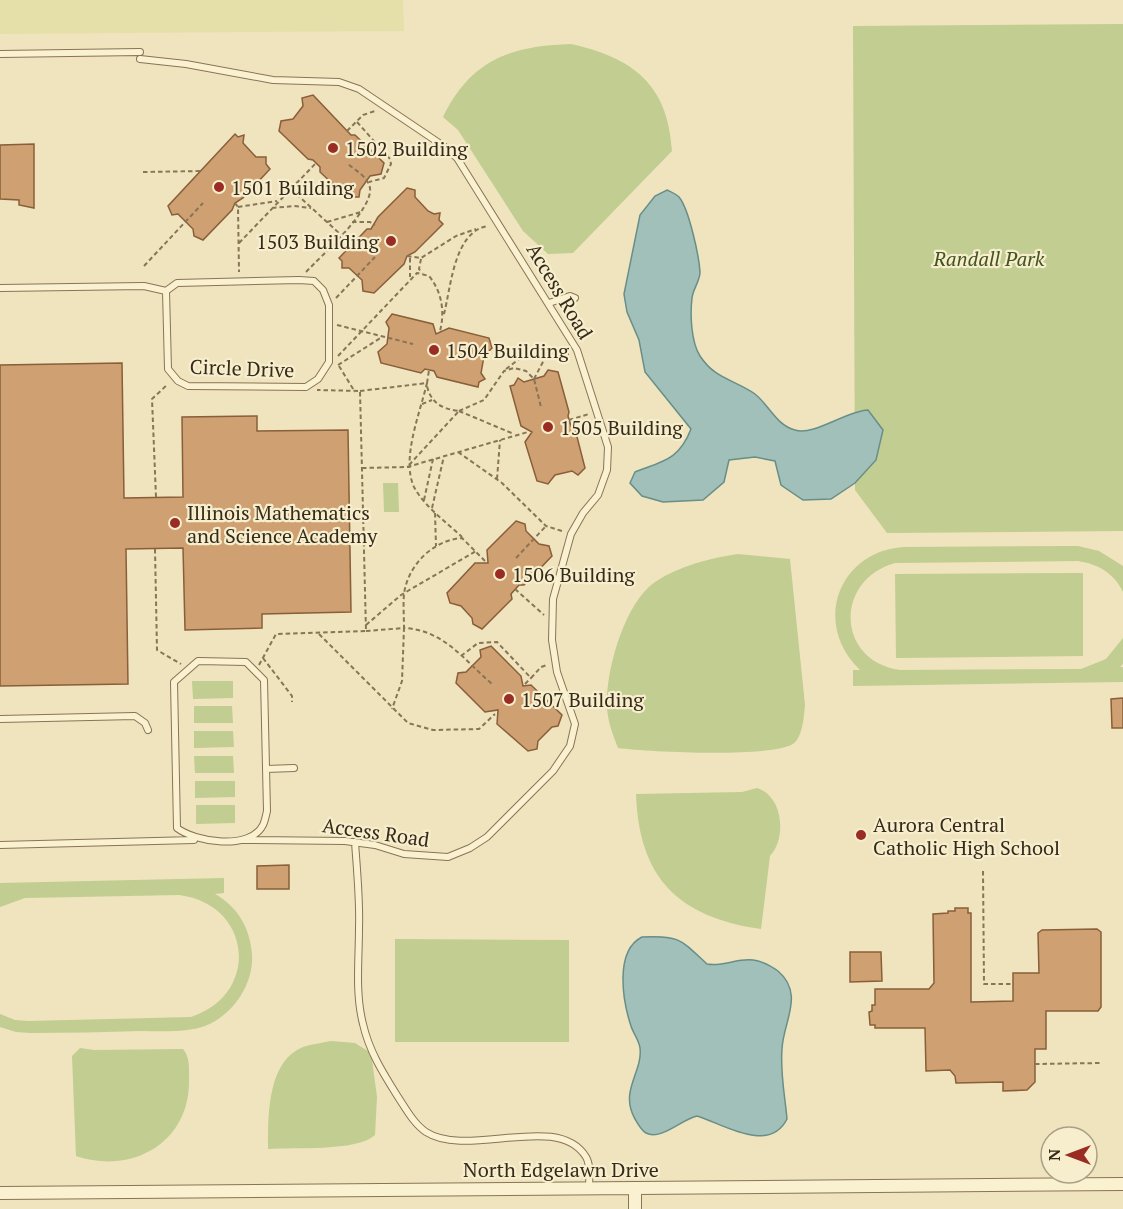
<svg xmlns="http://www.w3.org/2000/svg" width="1123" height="1209" font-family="'PT Serif',serif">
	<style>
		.farmland { fill: #e5e0aa }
		.green { fill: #c1cd91 }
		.water { fill: #a1c0ba; stroke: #688e88; stroke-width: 1.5 }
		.building { fill: #cfa071; stroke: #885f3a; stroke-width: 1.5 }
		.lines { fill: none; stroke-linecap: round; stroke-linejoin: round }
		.service-casing { stroke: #887456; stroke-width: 8 }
		.minor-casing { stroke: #887456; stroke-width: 14 }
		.path { stroke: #887456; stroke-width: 2; stroke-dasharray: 4.5 3; stroke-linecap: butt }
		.service { stroke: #faf1d0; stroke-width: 6 }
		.minor { stroke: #faf1d0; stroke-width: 12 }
		.poi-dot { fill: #992c23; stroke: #f7eecd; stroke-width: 2 }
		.labels { text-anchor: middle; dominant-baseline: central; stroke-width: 4.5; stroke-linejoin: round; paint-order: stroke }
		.poi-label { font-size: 20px; fill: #362a1b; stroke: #f7eecd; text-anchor: start }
		.park-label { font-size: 20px; font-style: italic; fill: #435421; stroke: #f7eecd }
		.street-label { font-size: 20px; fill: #362a1b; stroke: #f7eecd }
	</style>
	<rect width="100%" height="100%" fill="#efe4bd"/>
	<path class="farmland" d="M0,0H403L404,31L0,34Z"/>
	<path class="green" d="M1123,24V531L887,533L855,490L853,26Z
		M571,44C633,58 668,84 672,151L573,253L548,254L523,231L458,130L443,117C471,60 510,46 571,44Z
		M383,483H398L399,512H384Z
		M1078,546L1099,551L1123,566V592C1114,573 1098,564 1078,561L895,563C834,580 836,661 900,670L1081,669L1106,659L1123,638V664L1120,667H1123V682L853,686V670H860C812,624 838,552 903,547Z
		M738,554L790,559L805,705C804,715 803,737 793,744C769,758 649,752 618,748C613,735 608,722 607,708C605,673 624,603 655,582C679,566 710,558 738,554Z
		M1083,573V656L896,658L895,574Z
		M192,681H233V698L193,699Z
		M194,706H232L233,723H194Z
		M194,731H233L234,747L194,748Z
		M194,756H233L234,773H195Z
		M195,781H235V797L195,798Z
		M757,788C783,796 787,838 770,856L761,929C678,917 639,878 636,794L742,792Z
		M196,805H235V823L196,824Z
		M224,878V893L215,894C238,907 250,928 252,954C254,984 233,1015 205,1026C185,1033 162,1031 141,1031C105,1032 68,1033 31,1033L16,1032L0,1027V1014L15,1020L29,1021L191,1017C261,994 252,904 179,895L25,898L0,907V883Z
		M395,939L569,940V1042H395Z
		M331,1041L355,1043L371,1053L377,1097L375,1135C356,1152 294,1147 268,1149C268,1117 267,1061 303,1047C312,1044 322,1043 331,1041Z
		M80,1048L94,1050L183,1049C190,1057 189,1069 189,1080C190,1143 132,1175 76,1156L72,1056Z"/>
	<path class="water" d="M667,190C671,192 676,194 679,197C689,209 699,256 700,272C700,281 693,289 692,298C690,314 691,342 700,356C715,379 733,379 755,394C769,405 776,425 795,430C814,436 846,411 868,410L883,430L876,460L855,483L831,499L803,500L781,485L775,461L755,457L729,460L724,482L703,500L663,502L642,496L630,483L635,472C663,461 679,460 691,429L645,372L639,340L627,312L624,294L640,215L655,196Z
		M642,937C680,935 681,940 707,964C723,967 737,958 753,960C762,961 771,966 778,971C805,994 783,1022 782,1049C780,1073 785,1096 787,1119C769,1155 721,1123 697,1116C682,1119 661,1141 646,1133C641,1130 638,1124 635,1119C619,1091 643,1072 640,1048C639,1040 633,1033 631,1026C623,1002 614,951 642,937Z"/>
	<path class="building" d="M313,95L351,135H355L384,163L381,174L370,176L360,190L359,197H353L350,200L320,172V167L313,160L308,159L279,131L281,121L293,119L303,106L302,98Z
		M235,134L238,137L244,135L243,143L256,157H266V164L270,169L243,198L235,203L232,210L203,240L194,236L193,229L178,214L172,215L168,206Z
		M34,144V208L19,205V200L0,199V145Z
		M407,188L415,190V197L428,211L434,214L440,213L439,220L443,224L415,252L407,256L404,264L374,293L363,291L362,280L349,268H342V261L339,258L367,229H371L378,217Z
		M392,314L433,324L436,334L449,328L489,338L492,348L484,356L481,373L485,379L479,382L478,387L437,377L434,371L425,369L421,373L381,363L378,352L387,344L389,328L386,322Z
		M122,363L124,498L183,497L182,417L257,416V431L348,430L351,612L262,614V628L185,630L183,548L126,549L128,684L0,686V365Z
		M548,370L558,372L569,412L568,416L571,426L575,429L585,468L578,475L572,471L555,475L548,484L537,481L525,442L532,432L521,426L510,386L514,385L518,378L524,382L544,376Z
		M516,521L525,524L526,531L539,544L549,546L552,556L524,585H519L511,594L512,599L482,629L473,624L472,618L461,606L450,603L447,593L475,563H488L487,550Z
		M491,646L521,676L523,686L531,685L562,715L558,726L552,727L538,741L537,749L528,751L497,724L498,710L485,712L456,683L458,673L466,672L481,657L480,650Z
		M1123,698V728H1112L1111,699Z
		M289,865V889H257V866Z
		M955,908H968V913H971V1002L1013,1001V973H1039L1038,933L1042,930L1097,929L1101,932V1007L1098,1011H1046V1049H1035V1082L1027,1090L1003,1091V1082L956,1083L955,1076L950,1070L926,1071L925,1028H875V1025H870L869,1012L872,1011V1005H875V989H929L934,983L933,914L948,913V911H955Z
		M850,952H881L882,981L850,982Z"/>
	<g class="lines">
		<g class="service-casing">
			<path id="service" d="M0,54L140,52
				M140,59L186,64L273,80L339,82L359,89L445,147L457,158L577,350L608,447L607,470L598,495L583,513L571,534L553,599L552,640L557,672L575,724L570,746L553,771L487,837L470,848L448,857L404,854L375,845L345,841L244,840
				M299,280L314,281L323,290L329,305V362L318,379L306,387L188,386L178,381L168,369L166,291L177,283Z
				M0,288L144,286L166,291
				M549,303L570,296L575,298
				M198,661L246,662L264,680L267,811C266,815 265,821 263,825C250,851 195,842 177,828L174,682Z
				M0,719L135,716L145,723L148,730
				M266,769L294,768
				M355,842C357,871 360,900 359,928C359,960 355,993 363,1024C369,1051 383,1073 398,1097C406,1109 414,1124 426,1132C468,1159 558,1111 586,1157C591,1165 589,1179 589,1188
				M0,845L194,840"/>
		</g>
		<g class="minor-casing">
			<path id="minor" d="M635,1188V1209
				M0,1193L1123,1184"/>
		</g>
		<path class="path" d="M357,122L390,159L391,164L384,178L369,182
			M347,131L363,115L375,111
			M143,172L203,171
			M291,189L340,234
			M235,203L238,207L239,272
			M238,207L277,201
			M272,208L294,206L311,208
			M327,222L361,212
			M352,222H370L375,225
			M239,243L316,163
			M407,256L421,258L456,236L476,229
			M410,258V277
			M421,259L419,269L422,273
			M144,266L203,203
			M306,272C321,256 373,210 370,188C368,177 355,170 348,164
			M336,298L375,257
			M444,314C451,287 454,231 488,226
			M337,325L413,344
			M338,356L417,273L429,276C442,292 445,312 440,331
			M338,365L382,337
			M339,366L355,392
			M506,369L523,356L549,354
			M534,379L546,356L554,353L569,354
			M427,383C420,413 401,459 414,487C424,506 447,523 462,537
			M360,391L427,383L429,370
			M422,404L432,400
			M459,411L484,400L504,371L514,368L526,371L534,379L541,407
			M459,411L514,434
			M569,420L589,414
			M458,452L502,483L546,526L562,531
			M409,465L459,411C442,409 431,403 427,386
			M362,468L407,467L528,432
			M497,479L500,440
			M156,497L152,399L168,384
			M424,500L433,459
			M432,508L444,456
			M435,513L436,546
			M155,549L157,650L181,664
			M516,558L546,526
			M485,561L462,538C433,540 408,565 404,594C403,605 404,617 404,628C444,630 464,660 492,684
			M515,589L544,615
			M366,625L401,595L476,551
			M366,631L404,628L402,681L392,709
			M319,634L408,723L433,730L479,729L495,714
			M461,656L478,643L497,642L531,678L541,667L547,665
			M263,658L292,696V702
			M259,665L276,634L366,631L360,391L317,390
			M525,684L531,678
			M983,871L984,984H1013
			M1035,1064L1101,1063"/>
		<use href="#service" class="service"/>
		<use href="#minor" class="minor"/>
	</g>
	<g class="poi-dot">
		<circle cx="333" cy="148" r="6"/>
		<circle cx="219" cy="187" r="6"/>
		<circle cx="391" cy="241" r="6"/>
		<circle cx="434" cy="350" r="6"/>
		<circle cx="548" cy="427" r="6"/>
		<circle cx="175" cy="523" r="6"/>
		<circle cx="500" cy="574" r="6"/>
		<circle cx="509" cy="699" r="6"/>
		<circle cx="861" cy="835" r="6"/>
	</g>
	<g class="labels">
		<g class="poi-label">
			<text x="345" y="148">1502 Building</text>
			<text x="231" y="187">1501 Building</text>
			<text x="379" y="241" text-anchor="end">1503 Building</text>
			<text x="446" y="350">1504 Building</text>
			<text x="560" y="427">1505 Building</text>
			<text x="187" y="512">Illinois Mathematics<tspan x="187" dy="23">and Science Academy</tspan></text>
			<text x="512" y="574">1506 Building</text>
			<text x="521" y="699">1507 Building</text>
			<text x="873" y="824">Aurora Central<tspan x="873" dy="23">Catholic High School</tspan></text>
		</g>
		<g class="park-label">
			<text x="989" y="258">Randall Park</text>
		</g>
		<g class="street-label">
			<text transform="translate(560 291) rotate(59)">Access Road</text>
			<text transform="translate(242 368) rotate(2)">Circle Drive</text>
			<text transform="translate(376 832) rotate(8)">Access Road</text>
			<text x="561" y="1169">North Edgelawn Drive</text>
		</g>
	</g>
	<g transform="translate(1069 1155) rotate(270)"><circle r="28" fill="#f7eecd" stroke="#aaa086" stroke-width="1.5"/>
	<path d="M0-4.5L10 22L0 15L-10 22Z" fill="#992c23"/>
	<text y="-9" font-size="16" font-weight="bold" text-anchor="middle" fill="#362a1b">N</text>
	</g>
</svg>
